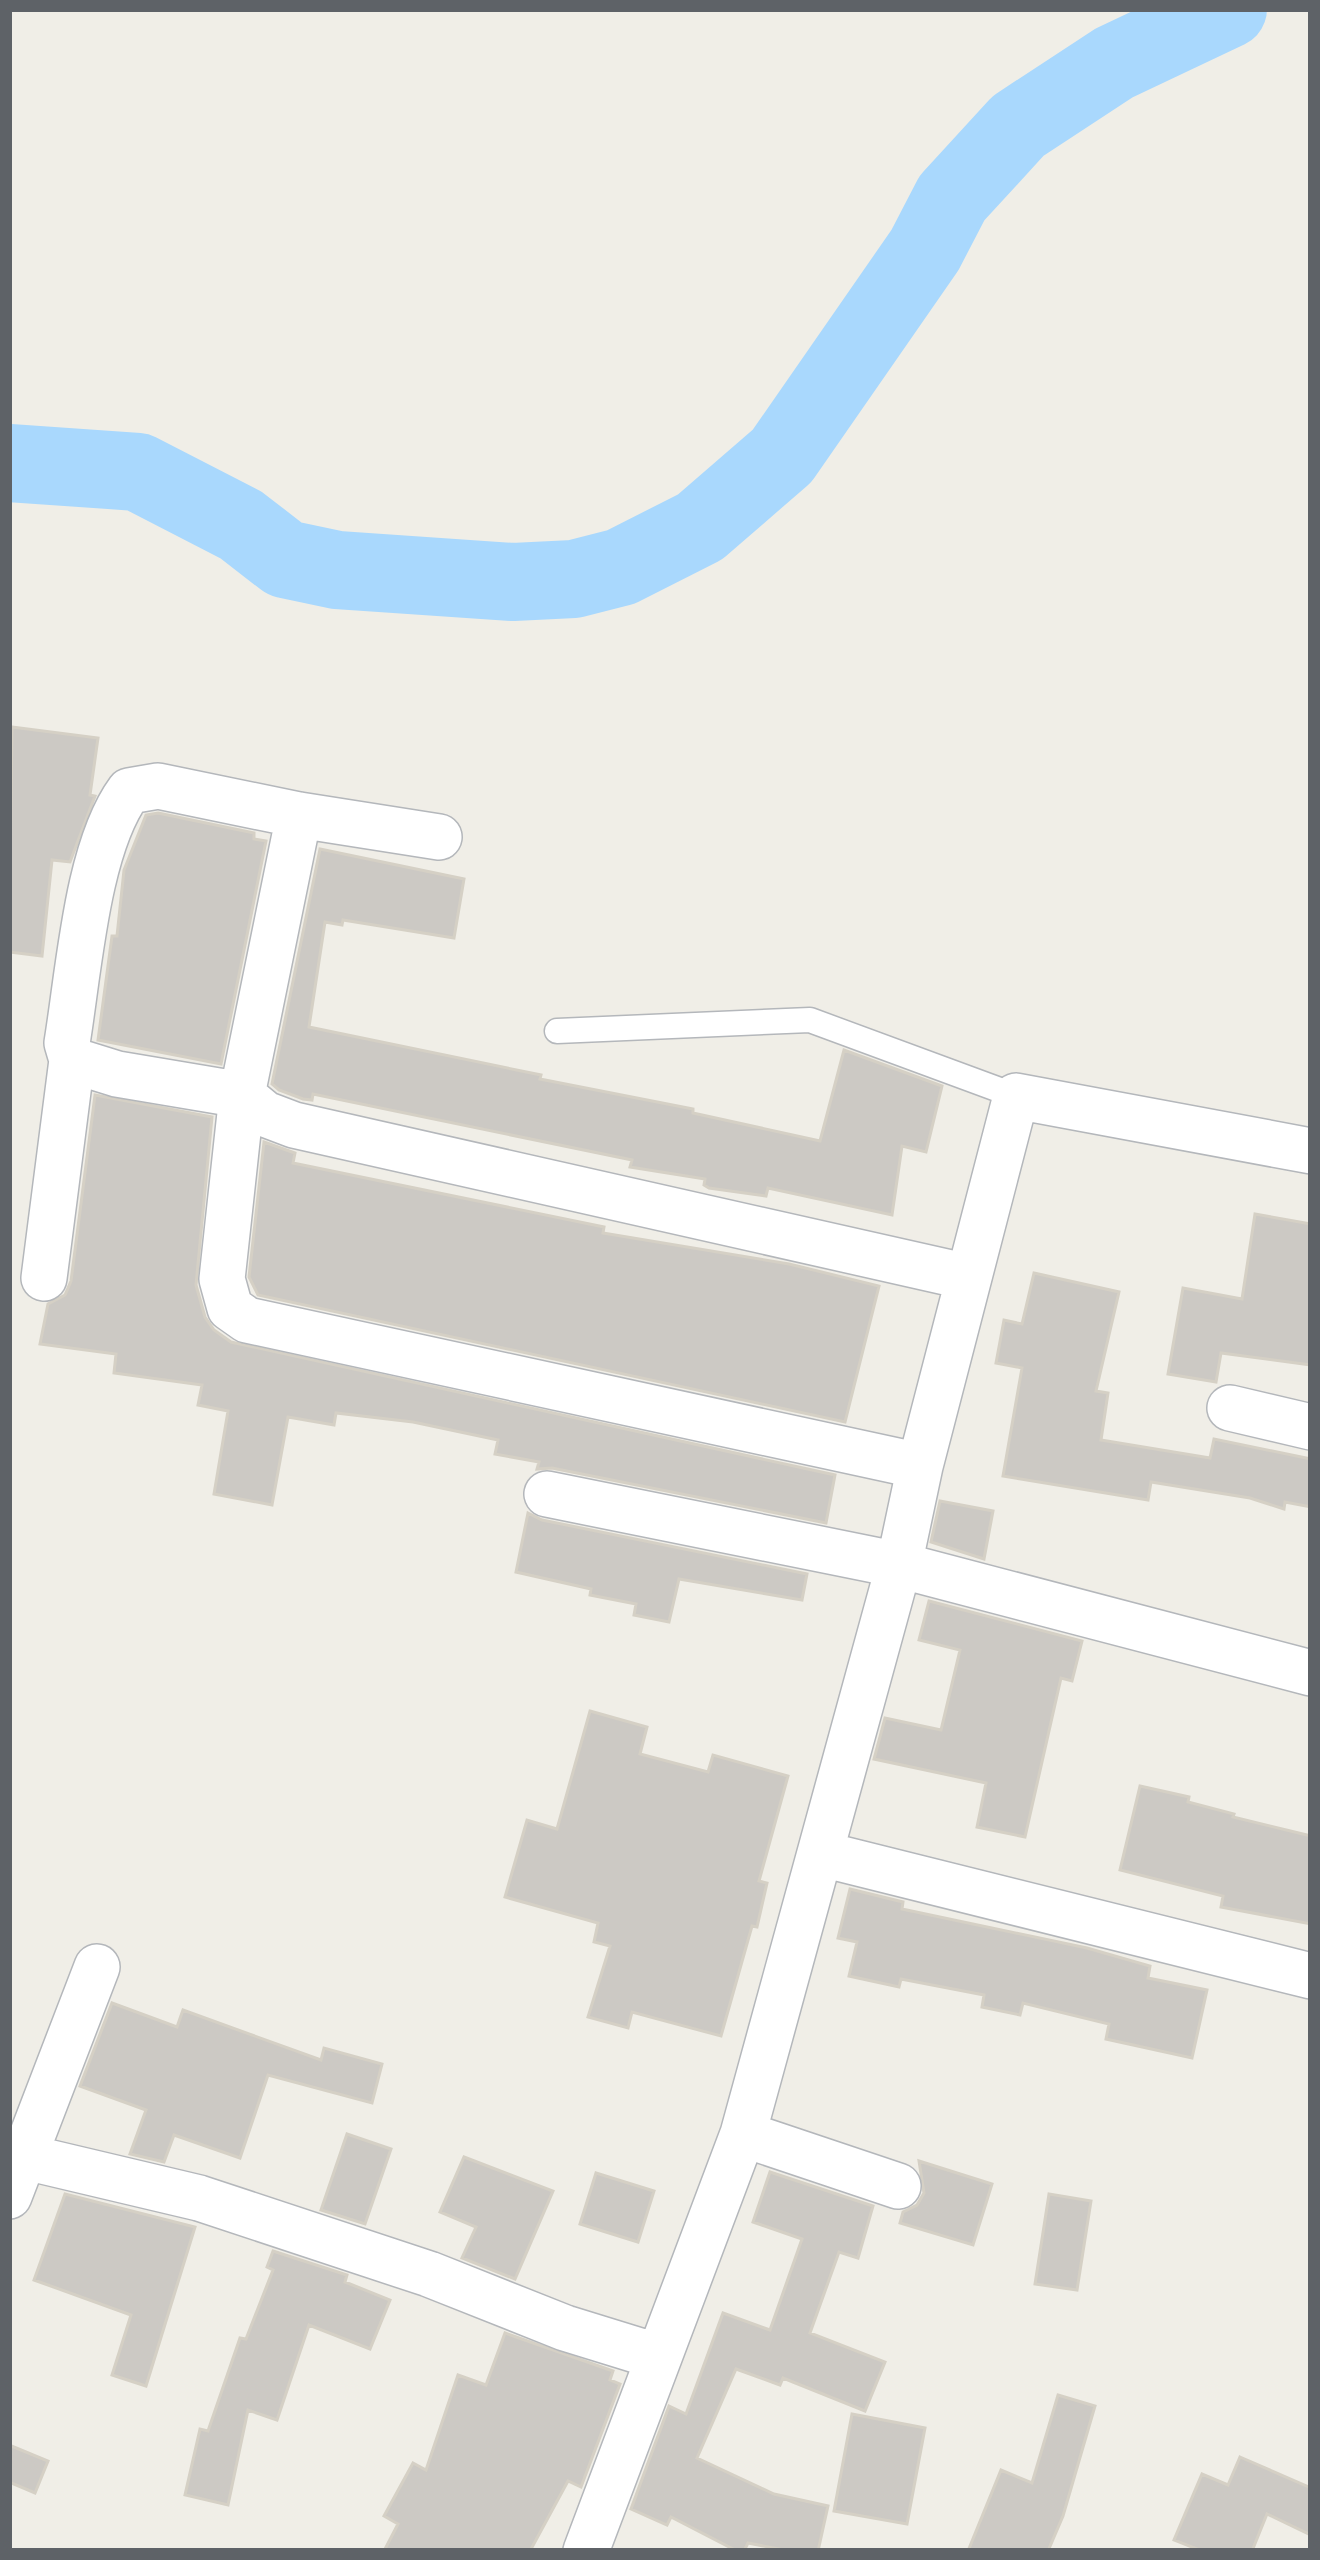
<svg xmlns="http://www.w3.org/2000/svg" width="1320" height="2560" font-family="Ubuntu,sans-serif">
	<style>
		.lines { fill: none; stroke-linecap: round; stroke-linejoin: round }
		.river { stroke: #a9d8fd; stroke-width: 78 }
		.building { fill: #ccc9c4; stroke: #d5d0c5; stroke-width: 3 }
		.lane-casing { stroke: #b4b7bb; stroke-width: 27 }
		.street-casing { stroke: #b4b7bb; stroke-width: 48 }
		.lane { stroke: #fff; stroke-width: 24 }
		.street { stroke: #fff; stroke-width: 45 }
	</style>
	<rect width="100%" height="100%" fill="#f0eee7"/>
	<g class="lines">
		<path class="river" d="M9,463L138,472L241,525L285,559L337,570L513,582L574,579L621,567L700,527L782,456L925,250L952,198L1018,126L1114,63L1228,9"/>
	</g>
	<path class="building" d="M12,727L98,738L90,795L95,796L70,862L52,860L42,956L9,952Z
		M158,813L254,833V839L266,841L221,1064L98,1040L112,936H117L124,870L146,815Z
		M320,849L464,879L454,938L343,920L342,925L325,922L309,1027L541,1075L540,1079L693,1109V1113L820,1141L844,1050L942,1086L926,1152L902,1146L892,1215L768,1188L766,1196L709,1188L704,1185L705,1179L630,1167L632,1160L313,1094L312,1100L303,1099L279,1090L272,1084Z
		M95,1095L212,1117L196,1285L205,1317L214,1330L231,1342L835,1475L826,1523L552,1468L537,1469L539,1462L495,1454L498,1440L413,1422L336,1413L334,1425L288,1417L272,1505L214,1494L228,1411L198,1405L202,1385L114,1373L116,1354L40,1344L48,1304L65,1295L71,1281Z
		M264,1142L295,1153L293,1163L604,1227L603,1233L789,1264L879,1286L845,1422L258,1295L249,1277Z
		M1255,1214L1311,1224V1365L1221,1353L1216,1382L1168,1374L1183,1288L1242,1299Z
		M1034,1273L1119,1292L1096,1391L1108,1393L1101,1440L1210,1458L1214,1439L1311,1459V1507L1285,1502L1284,1509L1250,1498L1151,1482L1148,1500L1003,1476L1022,1368L996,1363L1004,1320L1022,1324Z
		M940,1501L993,1511L984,1559L931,1542Z
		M528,1513L542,1520L807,1574L802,1600L679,1579L669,1622L634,1615L636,1604L590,1595L591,1589L516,1572Z
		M929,1601L1082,1641L1072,1681L1061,1678L1025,1837L977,1827L986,1783L874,1759L885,1718L941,1730L960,1650L919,1640Z
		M590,1711L647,1727L640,1754L708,1772L713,1755L788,1776L759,1881L767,1883L757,1927L752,1926L721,2036L632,2012L628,2028L588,2017L610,1946L594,1942L598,1923L505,1897L527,1820L557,1829Z
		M1140,1786L1189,1797L1188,1802L1234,1814L1233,1817L1311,1836V1924L1221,1907L1223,1896L1120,1870Z
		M850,1889L903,1902L902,1909L1087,1948L1150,1966L1148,1978L1207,1990L1192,2058L1106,2039L1109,2024L1023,2003L1020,2015L982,2007L984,1995L901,1979L899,1987L849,1976L857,1942L838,1938Z
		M112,2003L177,2027L183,2010L321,2060L324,2048L382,2064L372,2103L268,2075L240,2158L174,2135L164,2162L130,2154L146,2110L80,2086Z
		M347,2134L391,2149L365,2224L321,2210Z
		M464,2157L553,2191L515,2279L462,2258L476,2227L440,2212Z
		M919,2161L992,2184L973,2245L900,2223L903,2212L917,2205L924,2193Z
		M770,2172L873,2206L858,2258L839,2252L810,2333L885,2362L865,2411L783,2378L780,2385L736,2369L697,2458L774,2494L828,2506L818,2551H789L748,2543L744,2551H737L671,2517L667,2525L631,2509L669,2406L686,2414L723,2313L770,2330L802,2239L753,2222Z
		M596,2173L654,2191L638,2242L580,2224Z
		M65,2194L195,2227L146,2386L112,2375L131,2315L34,2280Z
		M1049,2194L1091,2201L1077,2290L1035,2284Z
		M273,2251L347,2275L345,2282L390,2300L370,2349L309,2325L277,2420L248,2410L228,2505L185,2495L200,2429L208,2431L240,2338L246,2339L273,2270L267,2267Z
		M505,2333L613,2371L610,2380L620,2384L581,2487L568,2481L530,2551H384L398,2524L384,2516L413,2463L426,2470L458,2375L486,2385Z
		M1058,2395L1095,2406L1063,2516L1048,2551H968L1001,2470L1032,2483Z
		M852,2414L925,2428L907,2524L834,2511Z
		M9,2445L48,2461L35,2493L9,2482Z
		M1240,2457L1311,2488V2535L1267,2514L1252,2551H1202L1174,2540L1202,2474L1228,2485Z"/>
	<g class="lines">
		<g class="lane-casing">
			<path id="lane" d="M557,1031L810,1020L1016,1096"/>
		</g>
		<g class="street-casing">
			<path id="street" d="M299,815L242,1095L222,1279L230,1308L247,1320L920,1466
				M439,837L299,815L158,786L129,791C87,848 79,970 67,1043L72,1060L117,1074L242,1095L265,1114L294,1125L968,1277
				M44,1278L72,1060
				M1230,1408L1311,1427
				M547,1494L899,1565L1311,1673
				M822,1854L1311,1976
				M743,2134L898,2186
				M9,2153L199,2198L429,2274L565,2328L659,2357
				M9,2196L97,1967
				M586,2551L743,2134L899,1565L920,1466L1016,1096L1311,1151"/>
		</g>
		<use href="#lane" class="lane"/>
		<use href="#street" class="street"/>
	</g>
	<rect width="1320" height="2560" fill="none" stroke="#5e6267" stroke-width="24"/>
</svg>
